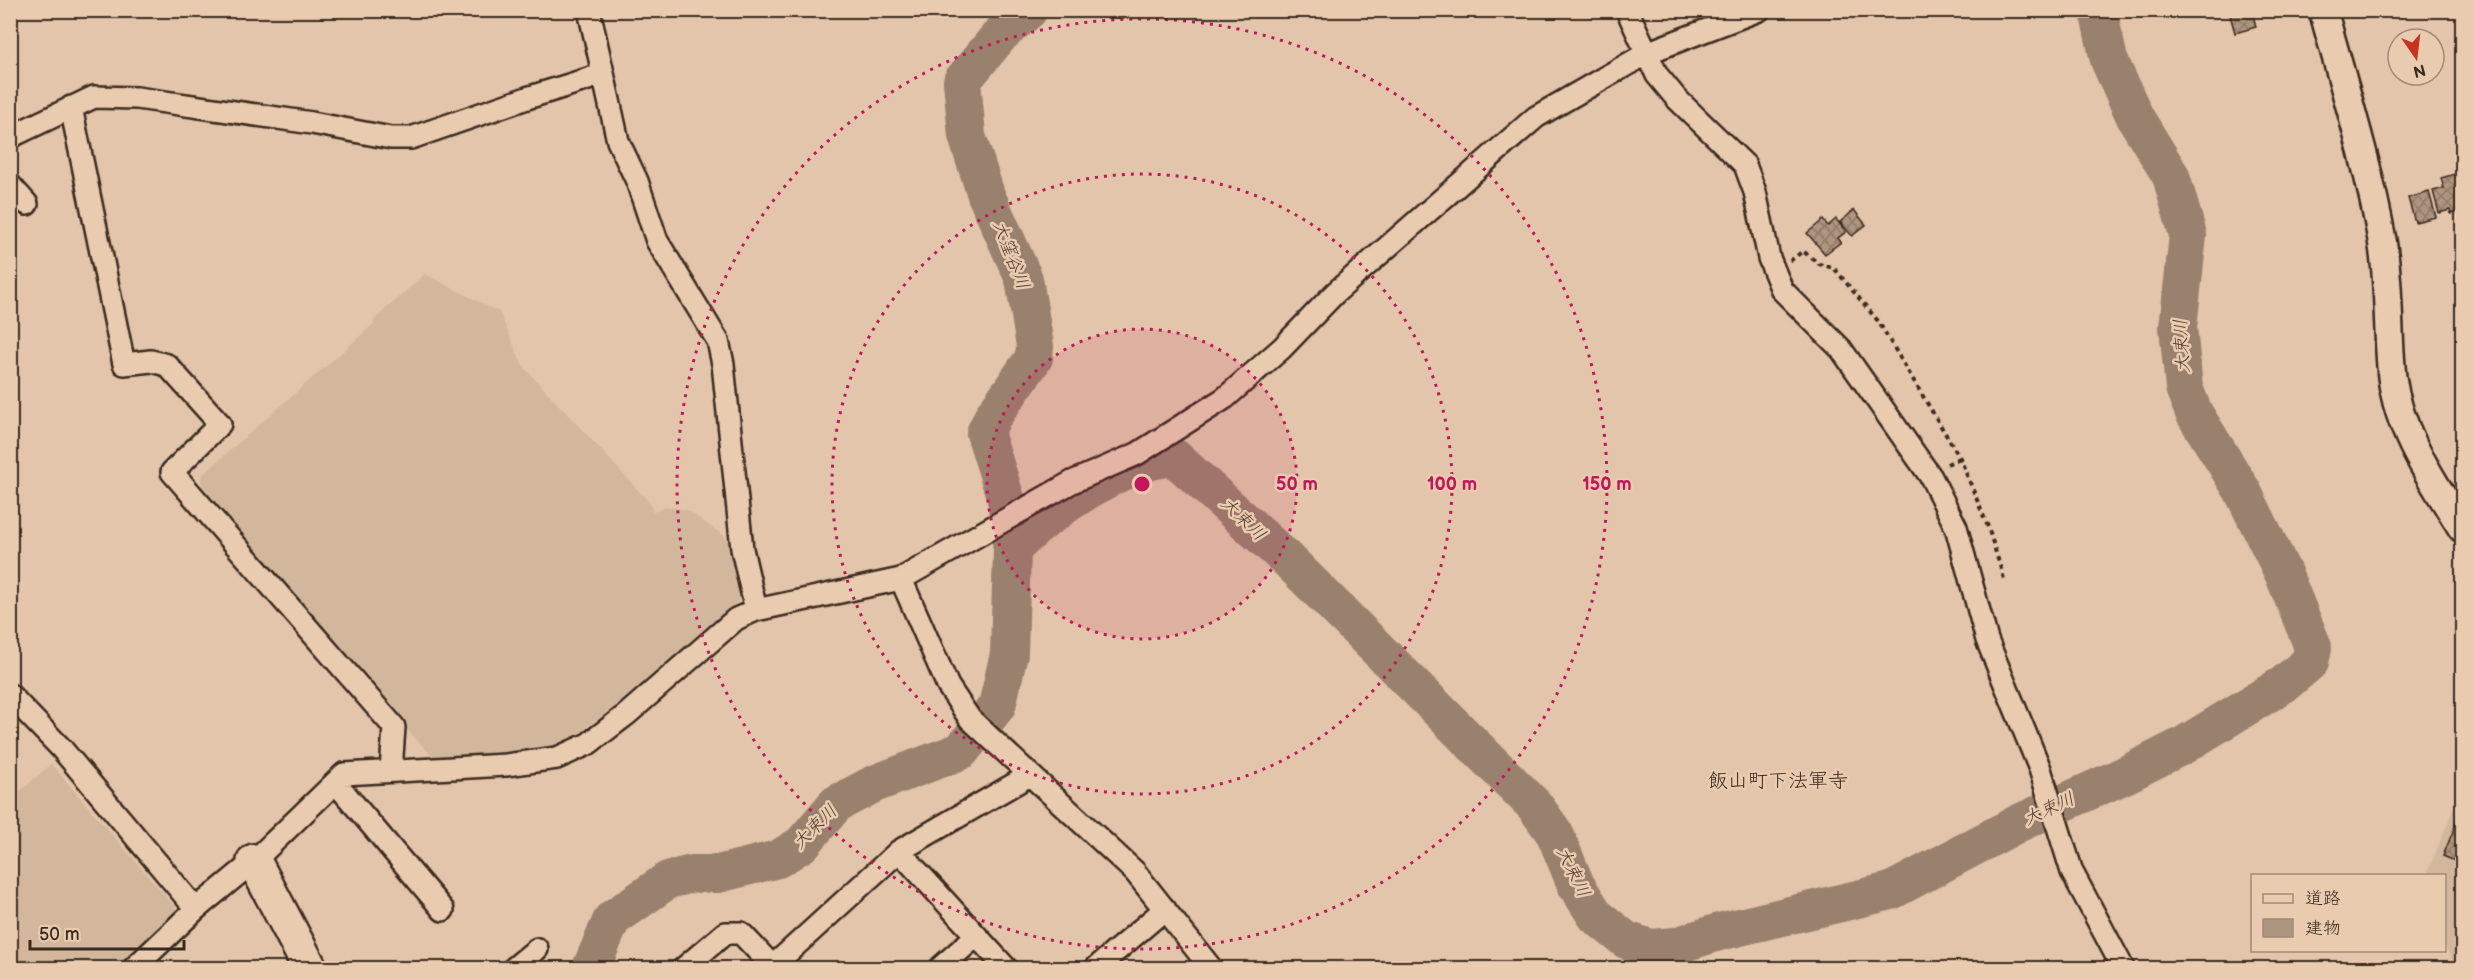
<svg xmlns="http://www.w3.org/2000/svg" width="2473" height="979" font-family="'Balsamiq Sans','Klee One',sans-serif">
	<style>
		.built { fill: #d2b79d }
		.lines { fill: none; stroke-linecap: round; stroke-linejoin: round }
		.river { stroke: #9a816d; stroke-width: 38 }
		.building { fill: url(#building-cross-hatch); stroke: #3b2a1e; stroke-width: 1.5 }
		.minor-casing { stroke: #3b2a1e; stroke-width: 26 }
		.tertiary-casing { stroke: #3b2a1e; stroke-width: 32 }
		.trunk-casing { stroke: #3b2a1e; stroke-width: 38 }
		.path { stroke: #3b2a1e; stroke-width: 4; stroke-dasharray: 4.5 4.5; stroke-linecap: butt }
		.minor { stroke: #e9cbb0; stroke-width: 21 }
		.tertiary { stroke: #e9cbb0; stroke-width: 27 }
		.trunk { stroke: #e9cbb0; stroke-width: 33 }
		.ring { fill: none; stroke: #c2185b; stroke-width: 3; stroke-dasharray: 3 6 }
		.labels { text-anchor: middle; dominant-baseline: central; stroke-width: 5; stroke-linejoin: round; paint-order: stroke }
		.water-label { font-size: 18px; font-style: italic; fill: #4e3b2e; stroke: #e9cbb0 }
		.quarter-label { font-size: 20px; fill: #3b2a1e; stroke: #e9cbb0 }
		.centre { fill: #c2185b; stroke: #e9cbb0; stroke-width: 3 }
		.ring-label { font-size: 18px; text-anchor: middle; font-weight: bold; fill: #c2185b; stroke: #e9cbb0; stroke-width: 5; stroke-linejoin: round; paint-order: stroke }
	</style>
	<defs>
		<pattern id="building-cross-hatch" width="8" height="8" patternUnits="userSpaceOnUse" patternTransform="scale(1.5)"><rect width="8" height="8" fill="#ae957f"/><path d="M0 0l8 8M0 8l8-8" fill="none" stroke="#8f7a67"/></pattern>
	</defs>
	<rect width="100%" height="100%" fill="#e2c5aa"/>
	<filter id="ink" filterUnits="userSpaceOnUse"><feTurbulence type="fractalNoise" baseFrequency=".0167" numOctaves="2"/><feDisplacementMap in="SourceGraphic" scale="12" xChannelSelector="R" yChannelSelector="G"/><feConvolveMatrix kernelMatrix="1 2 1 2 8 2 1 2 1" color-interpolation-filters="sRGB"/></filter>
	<g filter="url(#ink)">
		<path class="built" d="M425,274L499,312L523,366L649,502L653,512L666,507L687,510L723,535L733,548L742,587L741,599L607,721L599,718L572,738L543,749L507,757L435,759L371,692L202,494L201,476L374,324V320Z
			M51,764L181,914L121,968H11L10,800Z
			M2462,788V968H2457L2445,947L2444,876H2426Z"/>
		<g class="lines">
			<path class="river" d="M1012,550C1044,515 1127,457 1175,458L1289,561L1535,806L1555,834L1576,885L1596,916L1626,940L1651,948L1675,946L1719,932L1891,891L2019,823L2125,775L2184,745L2284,684L2310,662L2313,647L2283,573L2242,490L2194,413L2184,388L2178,327L2188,235L2171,176L2135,117L2109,60L2098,10
				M591,968L612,919L668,880L692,874H718L778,859L802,844L836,804L874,784L961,751L997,706L1009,654L1012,550L1006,499L985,433L993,416L1034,358L1035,346L1024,279L986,195L967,136L962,81L1001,34L1029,10"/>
		</g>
		<path class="building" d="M2245,10H2252L2256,27L2235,33L2230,15Z
			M2462,172V211L2451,214L2450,210L2439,213L2433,191L2444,188L2441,178Z
			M2429,192L2436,217L2415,222L2408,198Z
			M1854,210L1866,225L1852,236L1840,222Z
			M1836,219L1846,232L1838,238L1841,242L1825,254L1807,233L1823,220L1828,226Z
			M2461,811L2462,812V864L2443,856Z"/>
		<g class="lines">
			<g class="minor-casing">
				<path id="minor" d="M589,10L618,141L637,181L657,241L718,341L723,364L742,549L756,610
					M1627,10L1657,75L1676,98L1745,165L1755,192L1769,258L1782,290L1841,349L1931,477L1956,527L1987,640L2040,769L2072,872L2123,968
					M71,107L124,364L151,361L167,365L220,424L172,472L394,727L391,771
					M10,137L94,97L137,98L312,123L391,138H411L527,98L601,75
					M10,185L27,204
					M901,579L948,686L970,719L1135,872L1211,968
					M10,695L61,748L196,909
					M336,783L443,910
					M899,851L1006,968
					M772,967L899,851L1030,775
					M134,968L196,909L254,861L344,774L506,765L557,758L588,744L626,715L736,619L756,610L901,579L1072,482L1137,454L1225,398L1282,348L1335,293L1536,117L1649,52L1759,10
					M514,968L537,949
					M684,968L725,933H741L774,968
					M940,968L976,936
					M1096,968L1165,909"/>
			</g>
			<g class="tertiary-casing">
				<path id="tertiary" d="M2323,10C2344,86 2368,163 2382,240C2390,285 2387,331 2392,377C2399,434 2433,481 2462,528"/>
			</g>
			<g class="trunk-casing">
				<path id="trunk" d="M254,861L310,968"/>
			</g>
			<path class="path" d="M1790,261L1803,251L1819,264L1834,268L1878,321L1960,458L1988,527L2005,582
				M1947,464L1960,458"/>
			<use href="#minor" class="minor"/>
			<use href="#tertiary" class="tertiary"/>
			<use href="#trunk" class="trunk"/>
		</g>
	</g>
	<circle cx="1142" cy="484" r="155" fill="#c2185b" fill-opacity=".12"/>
	<g class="ring">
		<circle cx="1142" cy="484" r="155"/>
		<circle cx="1142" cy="484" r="310"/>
		<circle cx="1142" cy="484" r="465"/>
	</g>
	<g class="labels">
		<g class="water-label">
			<text transform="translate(1011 255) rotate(69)">大窪谷川</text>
			<text transform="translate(2182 346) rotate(-93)">大束川</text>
			<text transform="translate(1243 519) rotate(44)">大束川</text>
			<text transform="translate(2049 809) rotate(-25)">大束川</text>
			<text transform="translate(815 827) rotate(-45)">大束川</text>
			<text transform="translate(1573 872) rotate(64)">大束川</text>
		</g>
		<g class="quarter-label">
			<text x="1778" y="781">飯山町下法軍寺</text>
		</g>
	</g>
	<circle cx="1142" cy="484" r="9" class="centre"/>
	<g class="ring-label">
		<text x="1297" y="490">50 m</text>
		<text x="1452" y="490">100 m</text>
		<text x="1607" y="490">150 m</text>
	</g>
	<rect width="2473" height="979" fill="none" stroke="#e9cbb0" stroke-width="36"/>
	<rect x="18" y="18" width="2437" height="943" fill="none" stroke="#3b2a1e" stroke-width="2" filter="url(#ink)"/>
	<rect x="2251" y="874" width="195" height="78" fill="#e9cbb0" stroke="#a38b76" stroke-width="1.5"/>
	<rect x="2263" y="894" width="30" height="9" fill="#e9cbb0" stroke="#a38b76" stroke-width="1.5"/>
	<text x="2305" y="904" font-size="18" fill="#3b2a1e">道路</text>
	<rect x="2263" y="919" width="30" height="18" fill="#ae957f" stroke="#a38b76" stroke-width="1.5"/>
	<text x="2305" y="934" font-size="18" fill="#3b2a1e">建物</text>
	<g transform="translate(2416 57) rotate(166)"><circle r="28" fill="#e9cbb0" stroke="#a38b76" stroke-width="1.5"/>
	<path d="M0-4.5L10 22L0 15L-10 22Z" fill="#c8321e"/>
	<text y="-9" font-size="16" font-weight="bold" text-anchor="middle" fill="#3b2a1e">N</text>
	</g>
	<path d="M30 940v9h154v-9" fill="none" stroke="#3b2a1e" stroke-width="3"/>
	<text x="39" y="940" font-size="18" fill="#3b2a1e" stroke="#e9cbb0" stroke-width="4.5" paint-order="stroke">50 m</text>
</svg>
